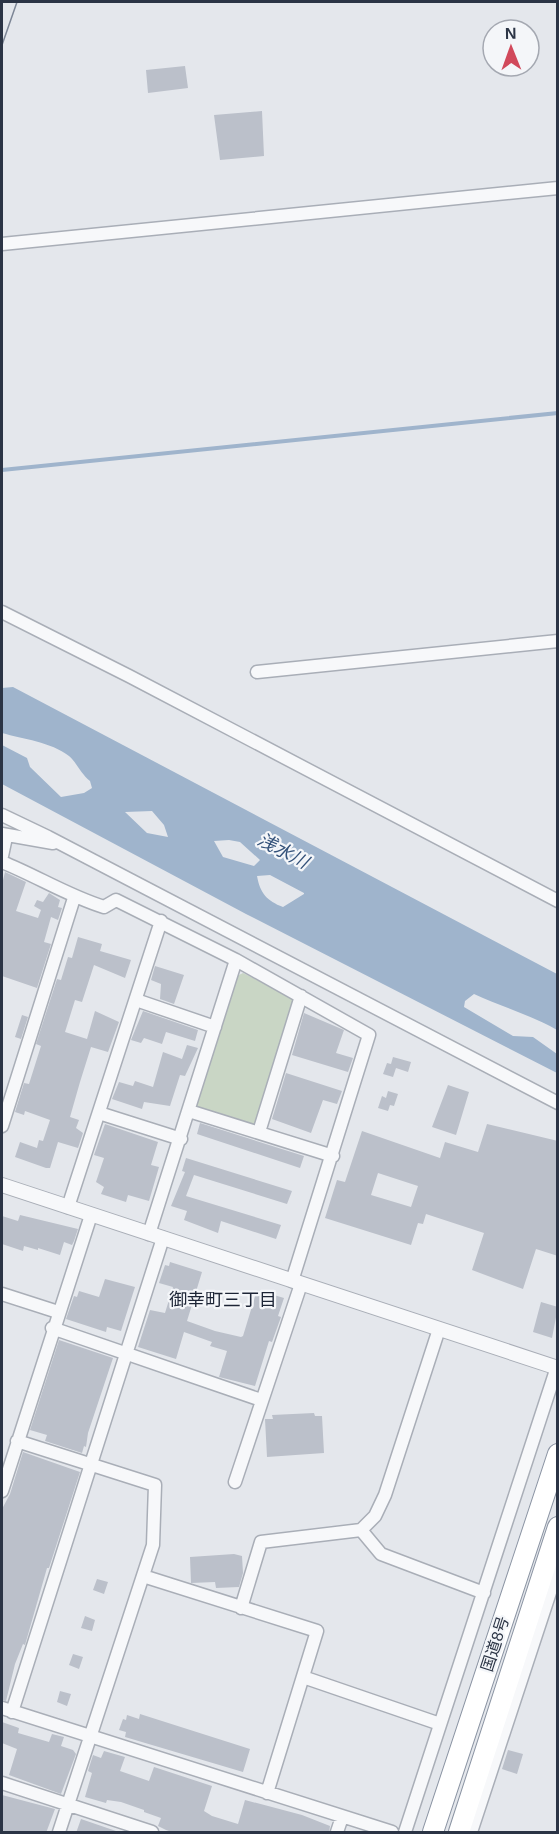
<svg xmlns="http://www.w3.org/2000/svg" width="559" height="1834" font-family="Arial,'Noto Sans JP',sans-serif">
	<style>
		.green { fill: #c9d6c5 }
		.water { fill: #9fb4cc; fill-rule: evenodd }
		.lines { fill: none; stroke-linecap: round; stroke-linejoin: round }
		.stream { stroke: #9fb4cc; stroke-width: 4 }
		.building { fill: #bbc0ca; fill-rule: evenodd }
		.minor-casing { stroke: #a9aeb7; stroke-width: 15 }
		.tertiary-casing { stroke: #a9aeb7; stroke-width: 16 }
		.trunk-casing { stroke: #8b94a3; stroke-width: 22 }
		.minor { stroke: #f7f8fa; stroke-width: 12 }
		.tertiary { stroke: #f7f8fa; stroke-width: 14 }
		.trunk { stroke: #fff; stroke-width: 20 }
		.tram { stroke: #7d8696; stroke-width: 1.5 }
		.labels { text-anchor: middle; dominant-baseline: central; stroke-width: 4.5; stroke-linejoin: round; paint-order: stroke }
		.street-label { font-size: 16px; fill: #2b3445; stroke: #f4f6f9 }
		.water-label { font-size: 18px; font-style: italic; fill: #34527a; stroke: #f4f6f9 }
		.neighbourhood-label { font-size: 18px; fill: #1d2536; stroke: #f4f6f9 }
	</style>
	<rect width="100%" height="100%" fill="#e4e7ec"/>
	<path class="green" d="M243,973L296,1000L256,1127L194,1108L235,977Z"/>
	<path class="water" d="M13,687L557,974V1030C531,1015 502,1007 474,994L465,1001L464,1007L513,1036L533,1037L557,1054V1073L246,914L2,784V745L27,758L30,767L61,797L84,793L92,788L90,781C81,774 77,763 69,756C51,742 23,739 2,733V688ZM152,811L164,825L168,837L147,833L125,812ZM229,840L240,842L260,860L254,866L223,857L214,841ZM270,875L304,893V894L283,907C267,901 260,893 257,876Z"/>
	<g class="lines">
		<path class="stream" d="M2,470L558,413"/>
	</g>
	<path class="building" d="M185,66L188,88L148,93L146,70Z
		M262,111L264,156L220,160L214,115Z
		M5,872L26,882L16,911L38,918L41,910L34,906L37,900L43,902L49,893L60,900L58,907L62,908L58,920L51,917L44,942L51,944L37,988L2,976V884Z
		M78,937L102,944L100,951L131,960L125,978L94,965L82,1002L75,1000L65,1032L87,1039L95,1011L119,1022L108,1052L91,1047L80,1082L70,1117L79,1120L76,1128L83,1133L78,1148L58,1142L50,1168H46L15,1157L20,1142L37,1148L39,1140L43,1141L50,1120L25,1111L24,1115L15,1112L24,1083L29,1084L41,1046L36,1044L57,979L61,980L68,957L72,958Z
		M155,966L184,975L174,1004L160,999L161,984L151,980Z
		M143,1011L198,1030L195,1041L166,1032L162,1044L144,1038L141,1043L131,1040Z
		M304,1013L344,1030L336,1053L353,1058L348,1072L292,1055Z
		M22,1015L28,1017L21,1039L15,1037Z
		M187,1045L198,1048L185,1076L180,1075L170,1106L144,1102L142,1109L112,1099L119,1082L133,1086L135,1081L153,1087L163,1052L182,1059Z
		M393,1057L411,1062L408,1072L396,1068L393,1077L383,1074L387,1063L391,1064Z
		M286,1073L342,1091L337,1104L323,1100L311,1133L272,1119Z
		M448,1085L469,1092L456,1135L432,1127Z
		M388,1091L398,1094L394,1106L390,1105L388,1111L378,1108L382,1096L386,1098Z
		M200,1123L304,1156L300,1168L197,1134Z
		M105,1124L158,1142L151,1165L159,1167L149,1201L128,1195L126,1202L101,1194L104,1187L96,1182L104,1158L94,1155Z
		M487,1124L558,1141V1256L536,1249L523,1289L472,1270L484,1233L426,1214L423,1224L418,1223L411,1245L325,1218L337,1180L345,1182L362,1131L440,1158L445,1142L478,1152ZM378,1173L418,1186L411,1207L371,1195Z
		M186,1158L292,1191L287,1204L194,1175L186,1196L281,1225L276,1239L221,1221L218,1233L184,1220L187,1211L171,1206L185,1172L182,1171Z
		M20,1215L78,1229L74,1241L72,1245L64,1242L60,1255L38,1248V1250L24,1246L23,1251L2,1244V1216L18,1221Z
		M170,1262L202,1272L187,1321L215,1331L241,1337L243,1336L257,1290L284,1298L278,1316L281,1317L272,1342L269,1341L255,1386L219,1377L227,1351L210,1346L212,1342L184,1332L176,1359L138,1347L150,1310L165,1313L173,1287L159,1283L165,1265L169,1266Z
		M105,1279L135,1287L121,1331L107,1327L106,1332L66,1319L74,1296L77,1297L79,1291L99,1297Z
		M541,1302L558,1307L552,1338L533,1332Z
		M59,1340L113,1358L88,1433L86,1447L84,1446L82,1453L45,1441L47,1435L30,1430Z
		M314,1413L315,1416H322L324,1453L267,1457L265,1419H273L272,1415Z
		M23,1452L80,1472L49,1568H47L25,1645L23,1644L15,1664L6,1701L2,1700V1509L10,1494Z
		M234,1554L242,1556L243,1573L239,1587L216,1588L215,1582L191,1583L190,1557Z
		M97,1579L108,1582L104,1594L93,1590Z
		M85,1616L95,1620L92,1631L81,1628Z
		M73,1654L83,1657L79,1669L69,1665Z
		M60,1691L71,1694L67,1706L57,1702Z
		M140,1714L250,1749L243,1772L125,1737L126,1732L119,1730L123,1719L126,1720L127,1715L139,1719Z
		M2,1722L19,1728L18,1733L49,1742L52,1734L64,1737L61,1746L73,1750L76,1754L61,1794L9,1775L17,1749L2,1743Z
		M508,1750L523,1754L517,1774L502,1769Z
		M104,1751L125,1757L120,1771L149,1781L154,1767L212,1786L204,1811L212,1816L238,1824L245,1800L302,1815L330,1826L329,1833H175L166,1830L158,1826L161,1818L144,1812V1810L121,1802L107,1800L106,1803L85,1797L92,1773L88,1771L93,1755L101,1758Z
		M2,1795L55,1809L46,1833H2Z
		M81,1819L116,1831V1833H76Z"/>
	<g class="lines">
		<g class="minor-casing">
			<path id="minor" d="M2,244L558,188
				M2,612L129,676L558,901
				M257,672L558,641
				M2,815L48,837L558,1103
				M2,834L53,843
				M2,856L6,837
				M2,862C37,876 68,896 104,907L116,900L236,960L369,1035L292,1281
				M136,1000L215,1027
				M189,1111L333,1156
				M99,1113L181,1139
				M2,1126L74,898
				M259,1132L301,996
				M68,1207L161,921
				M149,1234L236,960
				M2,1294L58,1312
				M52,1328L261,1400
				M17,1441L155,1485L153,1545L59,1832
				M235,1482L301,1284
				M2,1491L91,1215
				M361,1530L381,1554L484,1593
				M143,1576L317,1631L267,1793
				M241,1608L261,1542L361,1530L375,1516L385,1495L439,1329
				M303,1677L440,1724
				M2,1708L392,1832
				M12,1712L163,1238
				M2,1783L152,1832
				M337,1832L342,1817
				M405,1832L557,1367
				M471,1832L558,1568"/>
		</g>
		<g class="tertiary-casing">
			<path id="tertiary" d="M2,1185L558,1368"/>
		</g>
		<g class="trunk-casing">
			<path id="trunk" d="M433,1832L558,1454
				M459,1832L558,1527"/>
		</g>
		<use href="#minor" class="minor"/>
		<use href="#tertiary" class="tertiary"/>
		<use href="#trunk" class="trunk"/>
		<path class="tram" d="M2,45L17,2"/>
	</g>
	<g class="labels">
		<g class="street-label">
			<text transform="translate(495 1644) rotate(-72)">国道8号</text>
		</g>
		<g class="water-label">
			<text transform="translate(283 851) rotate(28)">浅水川</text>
		</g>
		<g class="neighbourhood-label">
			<text x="223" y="1300">御幸町三丁目</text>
		</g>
	</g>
	<rect width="559" height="1834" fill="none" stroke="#2b3445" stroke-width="6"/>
	<g transform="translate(511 48) rotate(359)"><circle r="28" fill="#f4f6f9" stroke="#a4a8b1" stroke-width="1.5"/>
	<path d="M0-4.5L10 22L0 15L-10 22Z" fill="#d1495b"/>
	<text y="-9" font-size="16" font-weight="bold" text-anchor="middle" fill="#2b3445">N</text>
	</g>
</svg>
